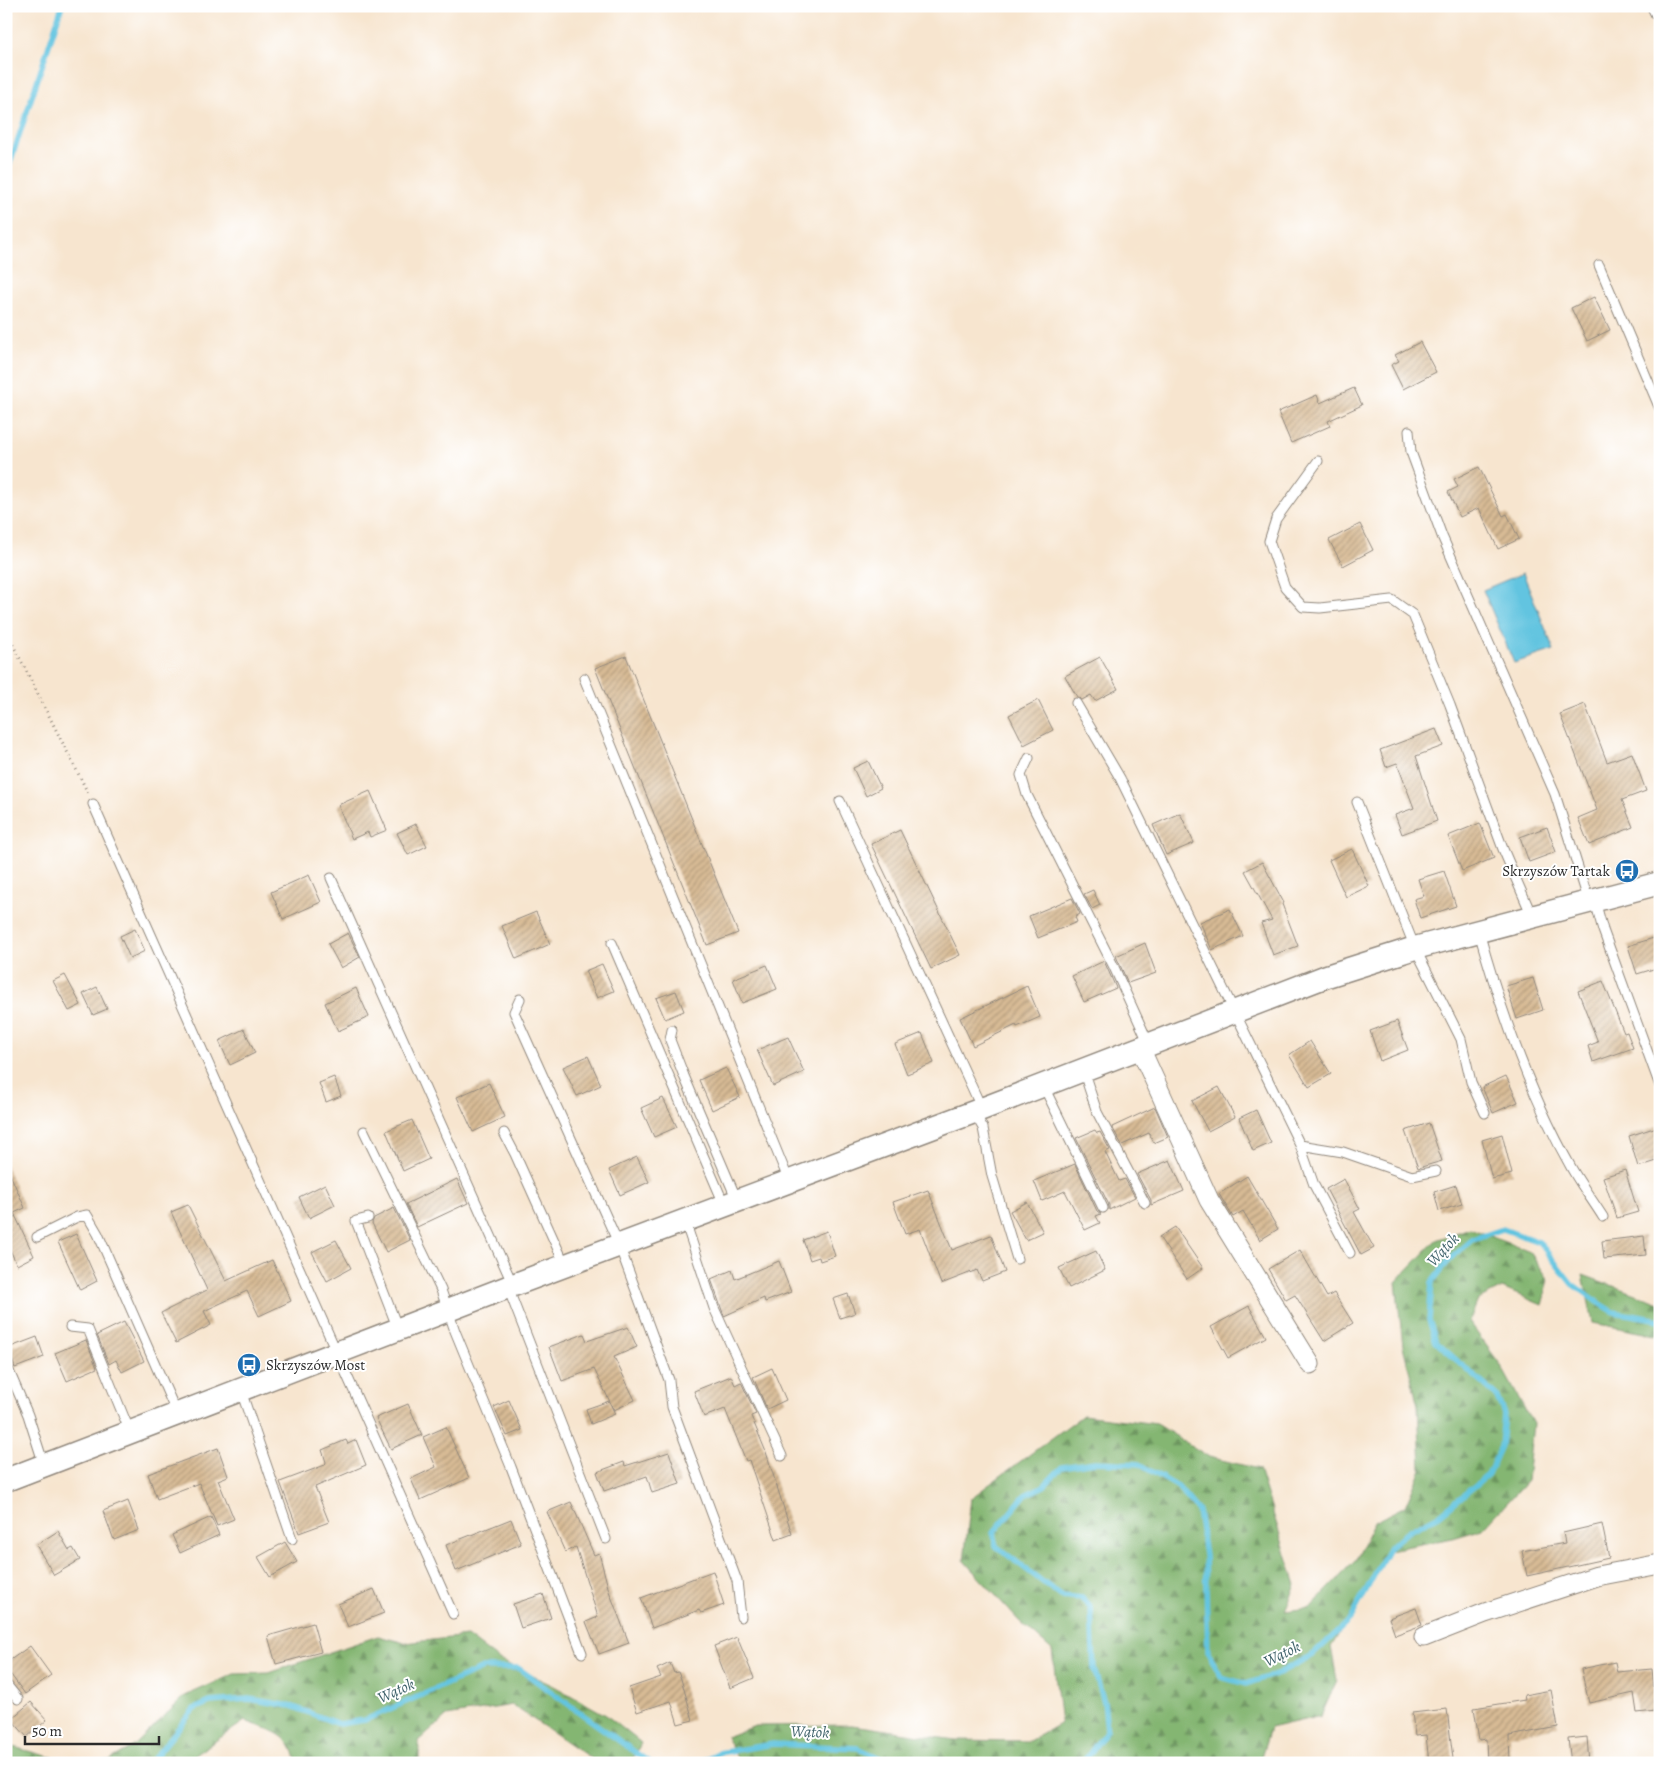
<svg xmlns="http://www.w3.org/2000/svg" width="1666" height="1769" font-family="Alegreya,serif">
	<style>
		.forest { fill: url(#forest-firs); stroke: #58704e }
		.water { fill: #62c4e0; stroke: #467886 }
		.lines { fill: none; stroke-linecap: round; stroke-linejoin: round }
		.stream { stroke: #62c4e0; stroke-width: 5.5 }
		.building { fill: url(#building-hatch) }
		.service-casing { stroke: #91887d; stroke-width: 11 }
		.minor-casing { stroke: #91887d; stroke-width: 21 }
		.tertiary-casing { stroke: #91887d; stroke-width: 25 }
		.path { stroke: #91887d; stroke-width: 3; stroke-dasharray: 1 4; stroke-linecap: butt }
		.service { stroke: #fff; stroke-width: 9 }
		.minor { stroke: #fff; stroke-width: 19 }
		.tertiary { stroke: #fff; stroke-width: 22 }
		.labels { text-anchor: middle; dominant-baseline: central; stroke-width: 4; stroke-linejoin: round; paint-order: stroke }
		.poi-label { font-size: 15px; fill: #2b2b2b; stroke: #fff; text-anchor: end }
		.water-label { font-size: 16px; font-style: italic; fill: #3e616a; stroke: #fff }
	</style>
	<defs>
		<pattern id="forest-firs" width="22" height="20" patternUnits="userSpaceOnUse" patternTransform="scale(1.25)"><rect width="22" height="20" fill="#84b672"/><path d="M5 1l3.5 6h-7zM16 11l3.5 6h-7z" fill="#6c945e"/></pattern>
		<pattern id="building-hatch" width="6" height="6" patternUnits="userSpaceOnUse" patternTransform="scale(1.25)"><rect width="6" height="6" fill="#d8bb95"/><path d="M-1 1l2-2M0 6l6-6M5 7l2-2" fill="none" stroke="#af987a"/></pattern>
	</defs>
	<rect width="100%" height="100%" fill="#fff"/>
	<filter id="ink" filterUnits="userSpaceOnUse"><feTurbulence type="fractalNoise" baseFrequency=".02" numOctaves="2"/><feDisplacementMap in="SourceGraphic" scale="10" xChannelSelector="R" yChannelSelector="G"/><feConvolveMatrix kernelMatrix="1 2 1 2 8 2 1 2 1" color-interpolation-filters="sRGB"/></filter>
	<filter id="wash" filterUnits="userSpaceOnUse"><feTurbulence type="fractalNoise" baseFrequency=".0096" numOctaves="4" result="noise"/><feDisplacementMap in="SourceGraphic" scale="20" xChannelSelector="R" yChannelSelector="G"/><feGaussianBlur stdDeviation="1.12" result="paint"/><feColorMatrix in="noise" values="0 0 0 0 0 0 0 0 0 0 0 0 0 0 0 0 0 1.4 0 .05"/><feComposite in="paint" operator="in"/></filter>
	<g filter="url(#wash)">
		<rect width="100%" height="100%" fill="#f7e5cf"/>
		<path class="forest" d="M1470,1228L1530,1252L1549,1280L1542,1305L1502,1288L1478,1300L1469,1322L1500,1364L1533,1424L1527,1481L1483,1529L1453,1538L1389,1550L1331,1647L1337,1680L1321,1716L1270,1728L1259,1763H740L726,1737L755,1726L852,1725L955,1740L1029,1741L1061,1723L1052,1650L1019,1621L964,1561L971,1498L1083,1415L1157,1424L1209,1457L1259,1469L1296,1585L1285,1611L1310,1608L1355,1561L1374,1522L1405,1506L1421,1469L1418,1405L1403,1346L1396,1282L1436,1240Z
			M1583,1275L1660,1303V1336L1593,1323Z
			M378,1636L405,1643L467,1636L499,1660L554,1686L606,1715L641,1743L631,1763H598L512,1705L447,1716L419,1741V1763H296C294,1734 269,1730 245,1721L196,1754L190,1763H6V1745L50,1757L108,1761L134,1746L185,1696L234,1674L268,1673Z"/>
		<path class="water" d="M1523,573L1554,650L1514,663L1483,590Z"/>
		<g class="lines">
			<path class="stream" d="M6,175L62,6
				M150,1763L194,1709L210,1702L249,1699L291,1706L339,1724L365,1720L483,1668H518L650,1763
				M698,1763L718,1753L773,1744L858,1748L891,1763
				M1080,1763L1085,1760L1107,1730L1104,1702L1094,1669L1091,1608L1082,1598L1061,1596L996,1546L993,1533L1025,1495L1044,1486L1062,1467L1095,1462L1139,1464L1178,1487L1198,1511L1205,1555L1208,1652L1221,1677L1246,1684L1279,1673L1314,1654L1350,1620L1390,1546L1409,1531L1439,1515L1488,1475L1501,1446L1504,1414L1496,1395L1436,1342L1429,1320L1432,1282L1450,1259L1473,1239L1503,1229L1539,1242L1572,1284L1593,1299L1614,1312L1660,1320"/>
		</g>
		<g id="blocks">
			<path class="building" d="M1594,297L1610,330L1587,341L1571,308Z
				M1420,342L1436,372L1403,389L1391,365L1399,361L1395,355Z
				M1354,388L1362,405L1328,421L1330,426L1291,443L1278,412L1317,395L1320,403Z
				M1479,467L1503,516L1507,514L1519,539L1498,549L1479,508L1460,517L1448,492L1458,487L1454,479Z
				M1360,524L1373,550L1343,566L1329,540Z
				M626,656L738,933L707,945L595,668Z
				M1100,657L1118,689L1095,701L1091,695L1082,700L1077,697L1065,676Z
				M1038,700L1053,730L1024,745L1009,715Z
				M1585,704L1607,762L1632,753L1646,791L1622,800L1633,827L1589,845L1578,818L1597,810L1560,714Z
				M1436,729L1443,746L1416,756L1437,821L1402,834L1395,815L1414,808L1397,763L1386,767L1380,750Z
				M868,761L881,788L866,796L853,768Z
				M370,791L387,830L370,837L368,832L352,839L338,805Z
				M1180,813L1194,843L1166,855L1153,825Z
				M1480,823L1494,858L1462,871L1448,836Z
				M416,824L427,846L408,855L397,833Z
				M1547,827L1556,852L1529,862L1520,837Z
				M900,830L960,955L931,969L871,844Z
				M1352,849L1369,886L1346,897L1329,860Z
				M1262,862L1284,903L1282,904L1298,946L1273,955L1261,923L1272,920L1245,871Z
				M1444,871L1456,906L1420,918L1414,899L1424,896L1418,879Z
				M309,875L321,902L283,919L271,892Z
				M1093,890L1100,905L1092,909L1084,894Z
				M1072,898L1080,914L1075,917L1077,922L1038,938L1029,916Z
				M1230,909L1243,936L1212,950L1200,922Z
				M536,912L550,944L516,959L502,926Z
				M135,929L145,951L130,958L120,936Z
				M348,933L360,957L341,968L328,944Z
				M1660,936V967L1637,974L1628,946Z
				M1145,943L1156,973L1128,983L1116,956Z
				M1104,961L1116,988L1084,1002L1072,976Z
				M602,964L614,991L597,998L585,971Z
				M767,965L777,989L742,1003L733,979Z
				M65,975L81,1005L69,1011L53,981Z
				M1533,978L1543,1010L1517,1019L1506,986Z
				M1603,981L1624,1033L1627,1032L1633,1048L1593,1062L1588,1046L1598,1042L1578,991Z
				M1027,986L1040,1017L1017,1027L1016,1025L973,1046L960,1018Z
				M97,987L107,1009L93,1015L83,994Z
				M356,988L369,1017L338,1031L325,1003Z
				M676,991L684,1011L665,1019L656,998Z
				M1397,1021L1408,1050L1380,1061L1370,1031Z
				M244,1029L255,1053L230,1065L219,1041Z
				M922,1033L934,1063L907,1074L895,1044Z
				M788,1037L804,1072L773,1086L757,1050Z
				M1310,1041L1331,1074L1309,1087L1289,1055Z
				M588,1056L601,1085L577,1096L563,1067Z
				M726,1068L740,1097L712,1110L699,1080Z
				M1506,1076L1518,1102L1493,1113L1482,1087Z
				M334,1077L341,1096L326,1102L319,1083Z
				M489,1083L505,1117L473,1132L457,1097Z
				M1219,1087L1235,1117L1208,1131L1192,1101Z
				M663,1098L677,1127L654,1137L641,1108Z
				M1155,1107L1168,1137L1154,1143L1149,1133L1122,1145L1112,1127Z
				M1256,1110L1271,1143L1253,1151L1239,1118Z
				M412,1120L429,1159L403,1171L386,1131Z
				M1429,1123L1442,1161L1418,1168L1405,1131Z
				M1660,1126V1160L1638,1167L1629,1136Z
				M1095,1130L1097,1133L1100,1132L1110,1150L1105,1152L1119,1181L1125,1179L1135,1197L1109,1210V1205L1076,1138Z
				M1502,1134L1512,1174L1492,1179L1482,1140Z
				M637,1157L649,1182L620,1195L609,1170Z
				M1170,1160L1184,1191L1151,1205V1200L1137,1174Z
				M1075,1164L1097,1211L1101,1214L1096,1216L1100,1223L1085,1230L1065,1191L1042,1201L1034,1181Z
				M6,1165L25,1208L14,1213L34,1256L17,1265L6,1241Z
				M1625,1170L1638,1212L1617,1218L1603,1177Z
				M1247,1176L1278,1229L1260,1240L1243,1211L1233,1217L1219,1194Z
				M457,1179L468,1203L417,1227L406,1204Z
				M1344,1179L1360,1209L1354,1212L1374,1248L1361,1255L1326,1189Z
				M325,1184L335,1205L309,1218L299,1197Z
				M1456,1185L1462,1204L1439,1211L1434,1192Z
				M928,1190L952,1250L991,1235L1005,1272L982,1281L977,1270L941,1284L920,1229L905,1234L893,1202Z
				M1027,1202L1043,1232L1026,1240L1010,1211Z
				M188,1205L226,1281L272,1260L291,1301L259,1316L247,1291L204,1311L211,1325L176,1343L161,1313L207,1290L171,1212Z
				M394,1208L410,1240L386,1252L372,1223L374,1218Z
				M1175,1227L1203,1268L1187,1279L1159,1237Z
				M827,1231L835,1256L820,1261L819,1257L810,1260L803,1240Z
				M76,1234L97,1281L80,1290L58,1242Z
				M1644,1236L1646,1255L1604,1259L1602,1241Z
				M336,1240L351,1268L327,1281L312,1252Z
				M1300,1250L1327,1297L1334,1293L1353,1323L1324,1341L1295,1295L1286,1300L1268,1269Z
				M1096,1251L1105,1270L1069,1288L1059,1268Z
				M779,1261L791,1292L765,1302L764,1298L724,1316L711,1279L732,1270L735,1279Z
				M848,1294L855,1313L840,1318L833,1299Z
				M1249,1306L1266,1337L1228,1358L1211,1327Z
				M124,1322L144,1361L122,1372L116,1360L109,1364L97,1335Z
				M628,1327L637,1347L614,1357L635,1400L614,1410L594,1369L562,1381L549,1347L584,1334L587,1341Z
				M37,1337L44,1357L15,1368L8,1348Z
				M86,1340L97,1368L67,1381L55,1353Z
				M772,1368L786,1400L767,1409L753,1377Z
				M731,1376L735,1385L741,1382L756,1414L751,1416L766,1452L792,1534L776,1540L749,1460L746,1461L725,1409L704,1417L694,1391Z
				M509,1400L522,1430L507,1436L494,1407Z
				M609,1401L615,1414L591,1424L586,1409Z
				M408,1404L422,1435L391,1449L376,1418Z
				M446,1427L469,1478L420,1500L411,1479L436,1467L423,1437Z
				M346,1440L348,1444L356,1440L366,1465L315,1487L329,1522L299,1533L280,1482L325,1465L326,1462L322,1450Z
				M218,1448L228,1476L218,1480L234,1519L217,1526L199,1483L157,1499L148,1474Z
				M669,1452L680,1484L652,1493L647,1476L604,1491L597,1472L624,1462L625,1466Z
				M128,1501L139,1530L114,1540L103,1511Z
				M571,1502L594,1555L599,1553L609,1591L629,1643L599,1654L586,1622L598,1617L576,1547L565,1552L547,1512Z
				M211,1517L219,1535L180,1553L172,1535Z
				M511,1519L521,1544L456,1571L446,1545Z
				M1602,1524L1609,1558L1527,1576L1522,1551L1565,1543L1563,1533Z
				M58,1531L69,1550L73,1548L80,1560L54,1575L36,1545Z
				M285,1542L297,1562L270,1577L258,1557Z
				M713,1571L724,1605L701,1613L699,1610L652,1628L641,1598Z
				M374,1589L384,1613L348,1627L338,1604Z
				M543,1594L551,1618L521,1628L513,1604Z
				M1416,1608L1422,1625L1395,1635L1389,1618Z
				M313,1623L321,1652L276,1664L268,1636Z
				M737,1637L754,1678L730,1688L714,1646Z
				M30,1646L51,1675L25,1694L6,1668V1663Z
				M1615,1662L1617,1672L1652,1669L1656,1711L1637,1713L1634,1693L1589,1703L1581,1669Z
				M670,1663L674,1673L678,1672L681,1679L693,1720L678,1724L671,1701L637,1712L629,1688L661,1677L657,1669Z
				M1551,1690L1558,1727L1509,1736L1510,1763H1487L1486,1739L1479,1740L1474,1708L1525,1700L1524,1695Z
				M31,1702L47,1720L27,1737L11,1719Z
				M1447,1709L1453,1759L1429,1763L1426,1735L1415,1736L1412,1713Z
				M1587,1737L1589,1763H1571L1568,1739Z"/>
		</g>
	</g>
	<g filter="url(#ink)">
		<use href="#blocks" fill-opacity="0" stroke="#91887d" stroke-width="1"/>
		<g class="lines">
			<g class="service-casing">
				<path id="service" d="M1599,265L1660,409
					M1409,431L1411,452L1442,536L1555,794L1589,902
					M1318,461L1276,519L1269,541L1285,587L1303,607L1320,608L1392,600L1413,615L1450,705L1503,849L1532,916
					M584,678L789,1181
					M1076,703L1120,778L1300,1145L1314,1185L1350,1253
					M1029,758L1021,775L1027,795L1113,965L1149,1044
					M840,801L982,1109
					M1357,802L1415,948L1461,1039L1471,1082L1485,1113
					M93,804L453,1614
					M331,878L513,1285
					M1595,901L1603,930L1660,1086
					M1479,932C1501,1011 1531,1097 1572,1169C1581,1185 1593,1201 1603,1217
					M612,943L724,1204
					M520,999L514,1012L619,1245L669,1380L672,1407L737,1581L741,1617
					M672,1030L670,1040L684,1076L737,1200
					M1083,1070L1097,1112L1145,1203
					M1044,1087L1103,1208
					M974,1112L983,1128L992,1176L1017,1259
					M364,1131L441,1290L455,1331L511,1467L582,1653
					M504,1133L515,1154L565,1265
					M1300,1145L1343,1152L1412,1176L1436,1171
					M368,1218L356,1221L398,1329
					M685,1221L714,1308L782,1456
					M37,1237L77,1217L87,1215L98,1234L177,1414
					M508,1288L606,1539
					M70,1327L88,1329L130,1432
					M6,1364L28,1415L44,1465
					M241,1391L292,1539
					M6,1684L18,1699"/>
			</g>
			<g class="minor-casing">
				<path id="minor" d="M1657,6L1660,12
					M1140,1048L1209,1200L1310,1364
					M1424,1637L1485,1613L1597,1576L1660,1564"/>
			</g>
			<g class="tertiary-casing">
				<path id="tertiary" d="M6,1480L508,1287L974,1112L1327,976L1415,948L1660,883"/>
			</g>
			<path class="path" d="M6,631L88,793"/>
			<use href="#service" class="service"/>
			<use href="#minor" class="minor"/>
			<use href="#tertiary" class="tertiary"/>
		</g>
	</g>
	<defs>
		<g id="bus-disc" transform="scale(1.25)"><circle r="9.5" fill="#1f6fb2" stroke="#fff"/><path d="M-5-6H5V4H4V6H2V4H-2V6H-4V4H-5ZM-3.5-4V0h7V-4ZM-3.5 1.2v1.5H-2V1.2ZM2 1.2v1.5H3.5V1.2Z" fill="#fff"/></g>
	</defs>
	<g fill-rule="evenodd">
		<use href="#bus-disc" x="1627" y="871"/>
		<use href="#bus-disc" x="249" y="1365"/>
	</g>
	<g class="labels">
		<g class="poi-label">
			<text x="1610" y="871">Skrzyszów Tartak</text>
			<text x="266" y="1365" text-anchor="start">Skrzyszów Most</text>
		</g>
		<g class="water-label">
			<text transform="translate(1443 1250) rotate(-47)">Wątok</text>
			<text transform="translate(1282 1654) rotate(-26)">Wątok</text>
			<text transform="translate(396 1691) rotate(-24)">Wątok</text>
			<text transform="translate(810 1732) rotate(2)">Wątok</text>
		</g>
	</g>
	<rect width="1666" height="1769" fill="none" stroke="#fff" stroke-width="25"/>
	<path d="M25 1736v8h134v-8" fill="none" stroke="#2b2b2b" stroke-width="2.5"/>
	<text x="32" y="1736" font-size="15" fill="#2b2b2b" stroke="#ffffff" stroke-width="4" paint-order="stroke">50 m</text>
</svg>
